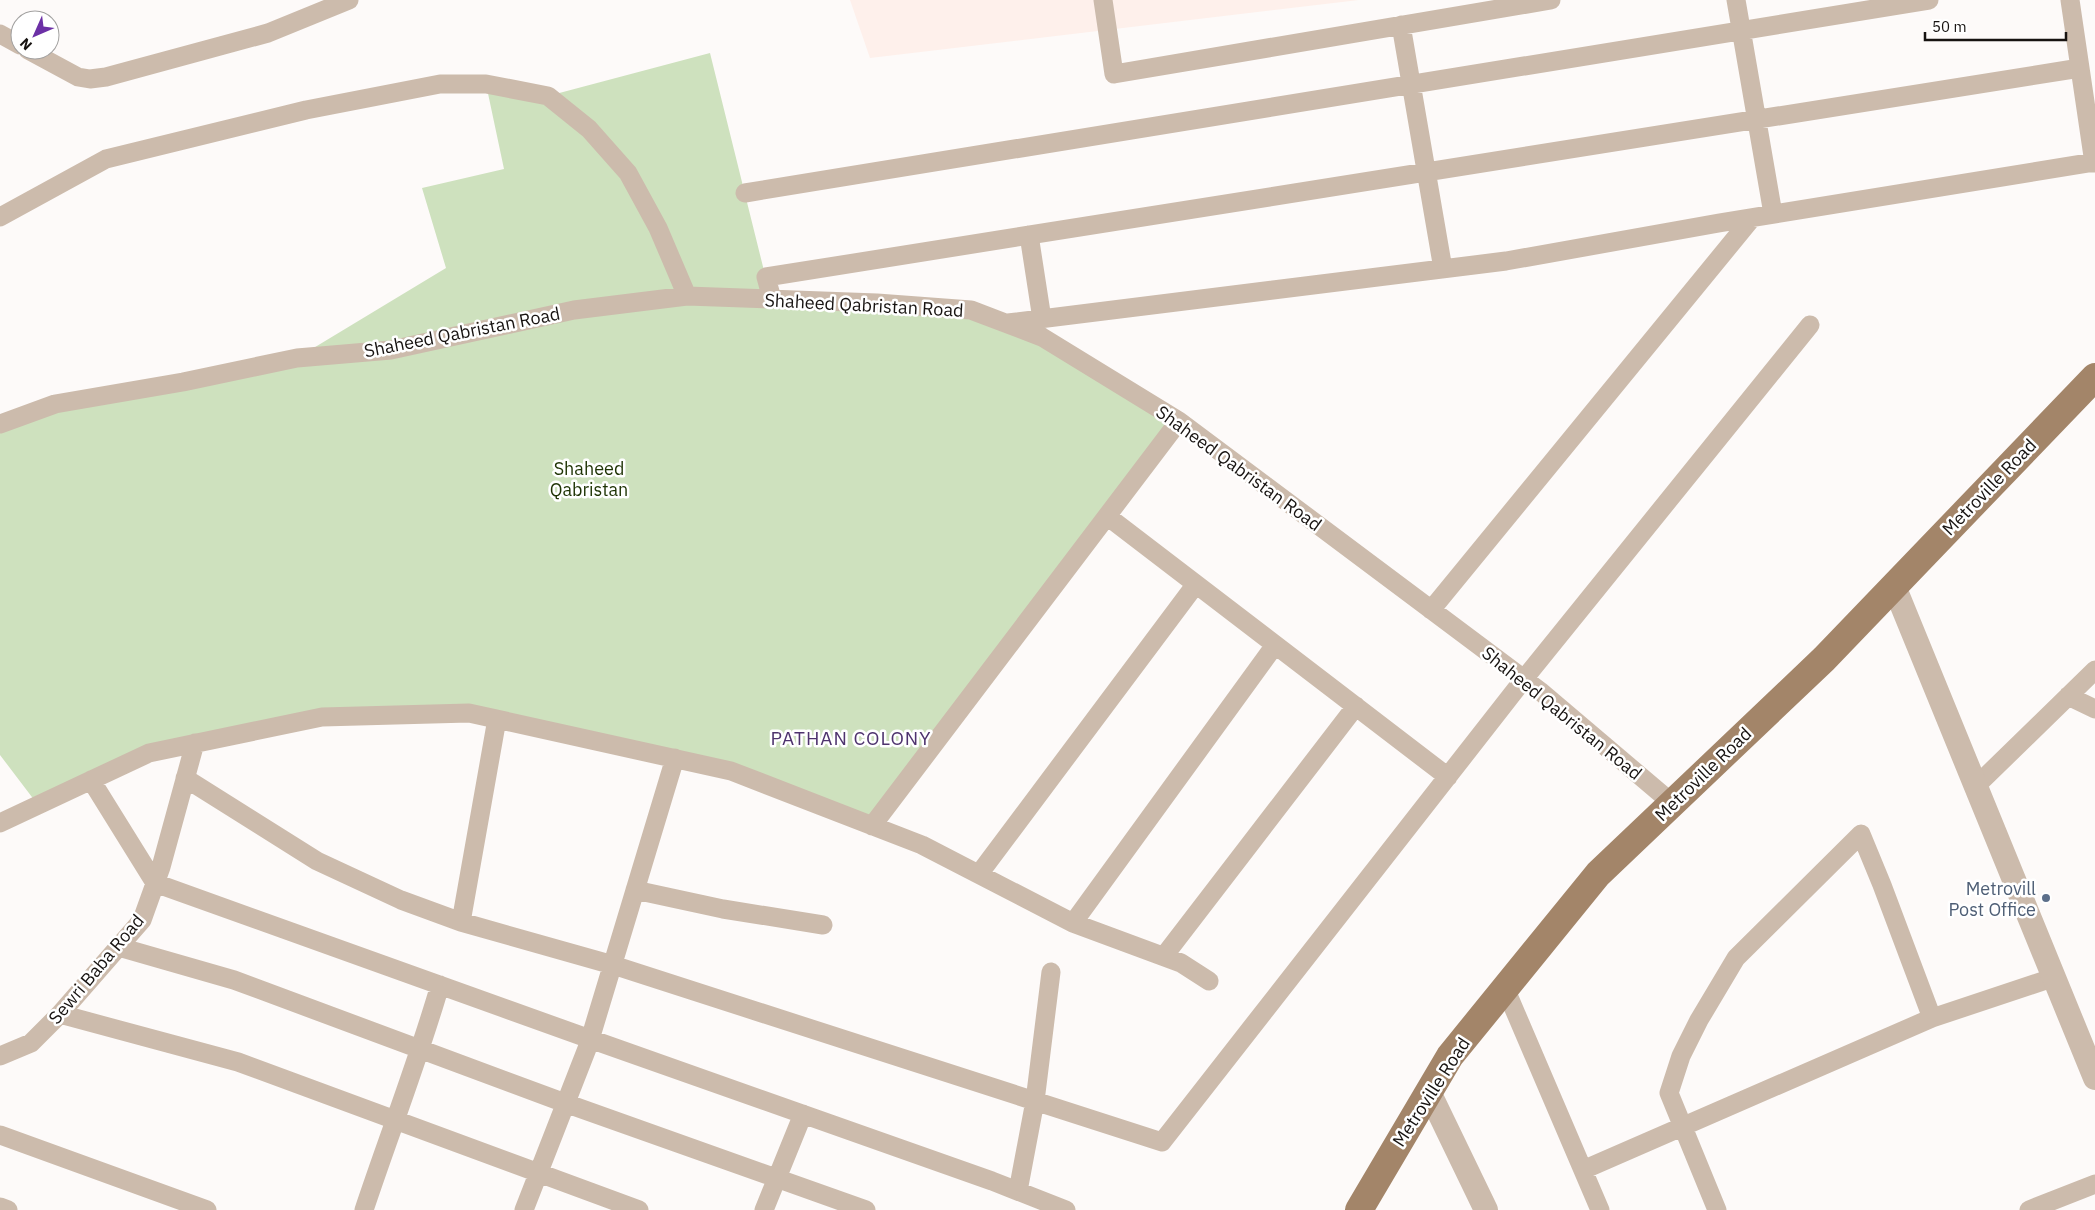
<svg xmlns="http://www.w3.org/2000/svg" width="2095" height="1210" font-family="'IBM Plex Sans',sans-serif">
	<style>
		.built { fill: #fef0eb }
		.green { fill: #cee1be }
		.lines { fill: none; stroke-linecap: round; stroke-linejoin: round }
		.minor { stroke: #ccbbac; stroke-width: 19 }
		.tertiary { stroke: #ccbbac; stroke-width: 24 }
		.primary { stroke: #a38569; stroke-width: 28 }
		.service-dot { fill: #5c6f8a; stroke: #fff; stroke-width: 2 }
		.labels { text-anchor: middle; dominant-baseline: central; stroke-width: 5; stroke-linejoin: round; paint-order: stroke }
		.street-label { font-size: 18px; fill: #171311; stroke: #fff }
		.park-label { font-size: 18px; fill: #1e3304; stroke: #fff }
		.service-label { font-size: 18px; fill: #4e5e75; stroke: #fff; text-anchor: end }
		.neighbourhood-label { font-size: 19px; letter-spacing: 1px; fill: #4e336e; stroke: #fff }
	</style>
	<rect width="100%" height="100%" fill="#fdfaf9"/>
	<path class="built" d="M850,0H1359L870,58Z"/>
	<path class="green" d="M710,53L771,299L971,310L1006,324L1173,419L872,826L731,771L469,713L322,717L149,753L38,805L0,755V424L297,358L446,268L422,188L504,169L486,84L548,96Z"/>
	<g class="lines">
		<path class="minor" d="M1103,0L1114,74L1551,0
			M1736,0L1773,214
			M2070,0L2094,163
			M1401,25L1443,269
			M0,34L20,45
			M28,50L78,77L90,79L106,77L268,33L349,0
			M745,193L1929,0
			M0,217L106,159L306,110L440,84H486L548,96L589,129L628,173L658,228L687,296
			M1029,235L1042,319
			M772,299L766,277L2080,68
			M1008,323L1506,261L1719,223L2095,162
			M0,424L55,404L183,382L297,358L391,350L574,310L687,296L877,303L971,310L1042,337L1179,421L1540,691L1672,803
			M1107,516L1448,777
			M1431,610L1752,218
			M2068,696L2095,709
			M185,778L317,861L401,900L461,922L613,965L1162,1142L1524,679L1810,325
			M91,780L155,883L590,1039L992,1181L1066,1210
			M1975,787L2095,670
			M0,823L149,753L322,717L469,713L731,771L922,845L1073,923L1181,963L1209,981
			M872,826L1179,421
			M979,874L1196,584
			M635,890L723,909L823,925
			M461,922L497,719
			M1073,923L1275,645
			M119,947L234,980L565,1103L866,1210
			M1164,956L1356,706
			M1505,988L1600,1210
			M60,1014L238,1062L639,1210
			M0,1056L31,1043L60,1014L142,920L161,867L195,743
			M0,1135L207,1210
			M1583,1170L1932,1018L2055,977
			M1018,1191L1035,1101L1051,972
			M0,1207L8,1210
			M364,1210C389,1135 418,1061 440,985
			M524,1210L588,1046L675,758
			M764,1210L803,1114
			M1717,1210L1669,1093L1681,1056L1699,1020L1736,958L1861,834L1882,885L1932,1018
			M2029,1210L2095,1184"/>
		<path class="tertiary" d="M1894,586L2095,1078
			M1429,1092L1486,1210"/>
		<path class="primary" d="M1359,1210L1450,1056L1598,874L1824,659L2095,377"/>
	</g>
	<circle class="service-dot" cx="2046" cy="898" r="5"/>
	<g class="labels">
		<g class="street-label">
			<text transform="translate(864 305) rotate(3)">Shaheed Qabristan Road</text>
			<text transform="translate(462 332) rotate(-11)">Shaheed Qabristan Road</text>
			<text transform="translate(1239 468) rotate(36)">Shaheed Qabristan Road</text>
			<text transform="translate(1989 487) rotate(-46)">Metroville Road</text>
			<text transform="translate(1562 713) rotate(39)">Shaheed Qabristan Road</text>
			<text transform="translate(1703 774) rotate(-44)">Metroville Road</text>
			<text transform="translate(96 969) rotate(-50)">Sewri Baba Road</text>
			<text transform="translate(1431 1092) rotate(-57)">Metroville Road</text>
		</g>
		<g class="park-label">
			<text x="589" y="468">Shaheed<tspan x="589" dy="21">Qabristan</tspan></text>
		</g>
		<g class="service-label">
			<text x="2036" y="888">Metrovill<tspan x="2036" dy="21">Post Office</tspan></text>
		</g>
		<g class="neighbourhood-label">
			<text x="851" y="738">PATHAN COLONY</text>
		</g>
	</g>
	<g transform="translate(35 35) rotate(225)"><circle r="24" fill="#ffffff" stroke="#a2a1a0"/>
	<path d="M0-4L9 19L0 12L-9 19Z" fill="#6c30a6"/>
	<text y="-8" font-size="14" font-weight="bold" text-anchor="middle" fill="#171311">N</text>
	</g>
	<path d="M1925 32v8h141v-8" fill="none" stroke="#171311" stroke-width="2.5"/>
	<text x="1932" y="32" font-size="15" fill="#171311" stroke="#ffffff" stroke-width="4" paint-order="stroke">50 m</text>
</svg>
